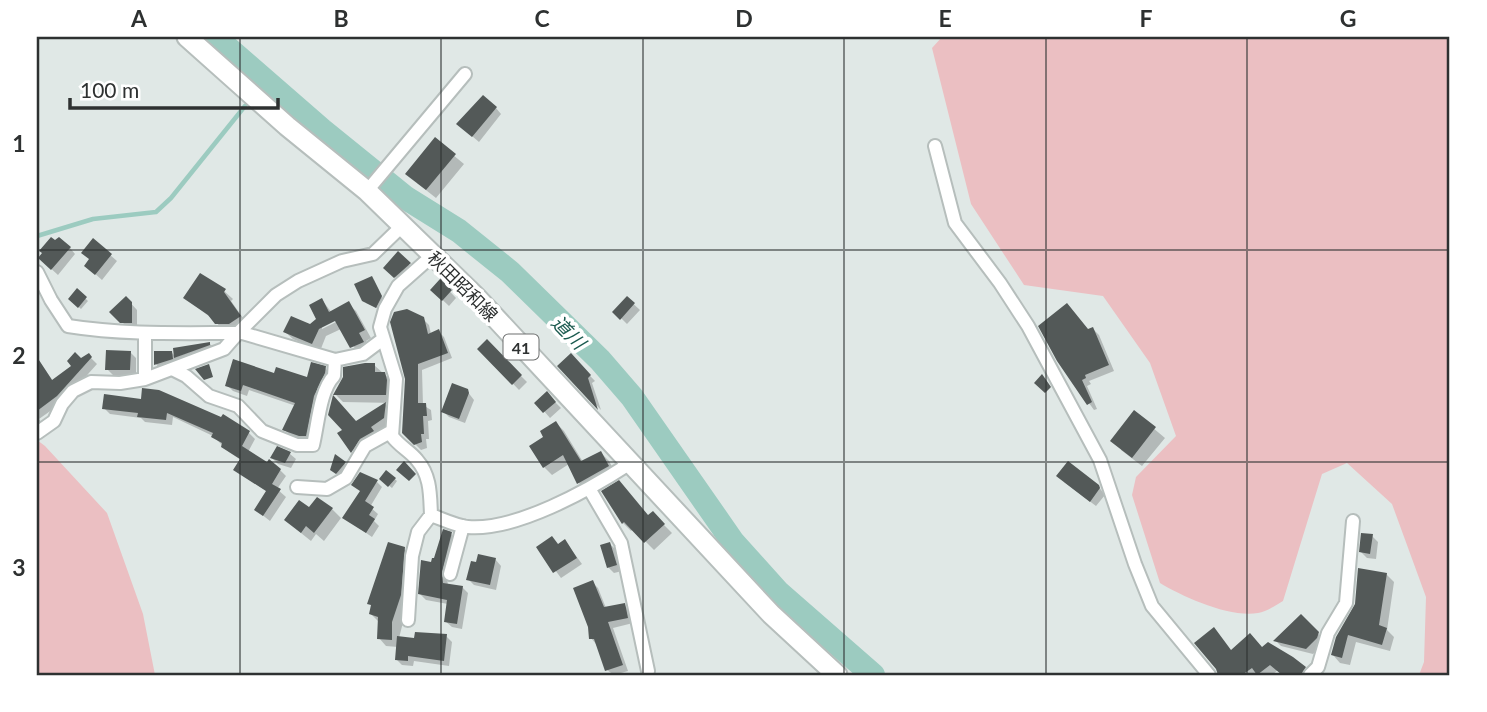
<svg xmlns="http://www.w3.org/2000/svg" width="1487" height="712" font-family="Lato,'Noto Sans JP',sans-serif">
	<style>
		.green { fill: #ebbfc2 }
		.shadow { fill: #0003; fill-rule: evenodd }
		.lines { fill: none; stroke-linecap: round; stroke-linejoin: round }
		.stream { stroke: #9ccbc0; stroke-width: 4.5 }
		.river { stroke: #9ccbc0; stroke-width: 24 }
		.building { fill: #535958 }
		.minor-casing { stroke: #b6bebc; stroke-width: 16 }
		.primary-casing { stroke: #b6bebc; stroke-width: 23 }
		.minor { stroke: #fff; stroke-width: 12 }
		.primary { stroke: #fff; stroke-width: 19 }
		.grid { fill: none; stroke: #2e3131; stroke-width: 2; stroke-opacity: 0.55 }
		.labels { text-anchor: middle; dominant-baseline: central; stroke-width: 7; stroke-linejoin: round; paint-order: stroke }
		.shield { fill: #fff; stroke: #6d6f6f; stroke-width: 2 }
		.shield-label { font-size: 16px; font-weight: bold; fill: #2e3131 }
		.street-label { font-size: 18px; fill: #2e3131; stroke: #fff }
		.water-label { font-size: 19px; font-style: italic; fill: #1c5b50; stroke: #fff }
		.neatline { fill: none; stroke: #2e3131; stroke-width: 2.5 }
		.grid-label { font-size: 23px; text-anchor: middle; font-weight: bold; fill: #2e3131 }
	</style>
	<rect width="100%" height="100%" fill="#e0e8e6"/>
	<path class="green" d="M942,37H1450V675H1419L1424,662L1426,597L1392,504L1347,463L1322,474L1283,601C1276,605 1266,612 1258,613C1230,618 1183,597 1160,583L1132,495L1136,477L1176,436L1150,363L1103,296L1024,285L971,204L932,48Z
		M37,440L45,446L107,513L143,614L155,675H37Z"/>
	<path class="shadow" d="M496,108L501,114L479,142L465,130Z
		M435,140L464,164L436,198L417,183Z
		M94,241L117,261L102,280L92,271L91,260Z
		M70,248L75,254L58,275L46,264Z
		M398,254L415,270L401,283L385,267Z
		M374,280L383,299L379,309L366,303Z
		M440,281L456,298L449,306L432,290Z
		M77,290L88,301L81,309L70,299Z
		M224,291L233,299L231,301L248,325L225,332L214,320L185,298Z
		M126,298L137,310V329L128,328L112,312Z
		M627,298L640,310L627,324L615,312Z
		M322,300L332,313L348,304L356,311L371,338L366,341L370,350L359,354L341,329L326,336L320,351L293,339L285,332L310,326L319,320ZM341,316L342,319L322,329V325Z
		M423,319L429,325L431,334L438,331L444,337L452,358L422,370L423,405L431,410L432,420L428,421L429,439H426L427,448L421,450L404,433Z
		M1093,329L1099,335L1114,371L1089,381L1091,384L1087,386L1097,409L1094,410L1058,360Z
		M487,342L527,382L519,390L480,349Z
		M210,344L214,348L181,362L178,359V365L161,370L156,364L172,353L176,357Z
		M130,352L136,358V376L113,375L107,369Z
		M88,355L97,364L63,402L39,419L44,426L37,430V358L53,381Z
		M571,356L595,381L592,383L601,410L559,366Z
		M374,365L393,382L394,403L343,402L335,394Z
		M325,368L331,374L312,442L290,435L284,429L296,406L249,390L247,396L233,391L227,385L275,375L308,380Z
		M467,391L474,400L465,423L449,417L443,411Z
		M547,394L561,408L550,418L537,403Z
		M105,396L245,429L255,439L248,452L280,470L286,476L277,489L286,497L270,521L256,510L268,492L235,470L241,460L229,452L213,436L173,417L172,425L145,422L141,418L110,414L104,408Z
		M385,404L393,412L392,426L359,459L340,434Z
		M1134,412L1165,438L1142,466L1121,450Z
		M556,423L564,431L583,462L601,453L609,461L616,474L587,491L579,483L569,464L552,475L544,467L545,437Z
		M278,449L290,454L296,459L291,468L278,464L272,458Z
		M344,463L350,469L339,476L332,470Z
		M387,472L397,481L392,488L381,479Z
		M377,482L382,487L370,507L378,514L374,521L379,526L372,537L344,518L361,492Z
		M1064,482L1098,486L1105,495L1096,506Z
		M603,492L649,517L653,514L672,533L654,550L633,529L631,531L623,523Z
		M332,509L341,518L324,541L316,534L311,541L296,529L309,510Z
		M451,534L457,540L447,579L448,585L462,587L468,593L462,629L452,627L445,621L448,604L426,600L420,594L432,564Z
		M1372,536L1378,542L1376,559L1367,558L1361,552Z
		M565,541L582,564L561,578L538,547L559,545Z
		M610,544L616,550L622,571L614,573L608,567Z
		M404,549L412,557L408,603L399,638L415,640L446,636L452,642L449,666L414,661L413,666L402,665L396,659L398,647L386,646L379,638L378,621L371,614L373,607L369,603Z
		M495,559L501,566L496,590L474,585L468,579Z
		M1386,574L1394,582L1387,630L1394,637L1390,651L1356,642L1350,665L1340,663L1333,655Z
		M592,582L598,588L606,608L624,605L630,611L633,623L613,628L628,671L614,675L607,670L596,644L591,638Z
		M1301,616L1324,640L1323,644L1313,654L1281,646L1276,641Z
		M1262,649L1304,668L1311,675H1284L1278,670L1272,675H1221L1217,668L1232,651Z"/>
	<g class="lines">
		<path class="stream" d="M263,88L268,83
			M37,236L93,219L156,212L171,198L245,106"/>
		<path class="river" d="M215,37L322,130L406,198L459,231L510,272L600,360L632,397L733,542L778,592L873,675"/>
	</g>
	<path class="building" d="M483,95L497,107L472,137L456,124Z
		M435,137L456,154L426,190L405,174Z
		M51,237L55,240L59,237L71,247L51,270L38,258L42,253L39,251Z
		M93,238L112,254L95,275L84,266L89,259L81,253Z
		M398,251L411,263L394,278L383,268Z
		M200,273L226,289L224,292L241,316L229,324H215L208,315L183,298Z
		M372,276L382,296L376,308L362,301L354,284Z
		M440,279L452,290L442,301L430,290Z
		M77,288L87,297L78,308L68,299Z
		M126,296L132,302V323H120L109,312Z
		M627,296L635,303L620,320L612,312Z
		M322,298L329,312L349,301L365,330L359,333L364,342L350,348L335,321L319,329L312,344L283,332L291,316L310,324L316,319L309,305Z
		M1067,303L1088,329L1093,327L1109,365L1085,375L1086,378L1082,380L1092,402L1087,405L1057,361L1038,326Z
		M407,309L424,317L428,334L439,329L448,353L418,364V403H426L427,416H423L424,434H421L422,442L414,445L402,433L405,379L390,322L394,312Z
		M487,339L522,375L512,385L477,349Z
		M210,342V345L174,358L173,348Z
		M106,350L131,351L130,370H105Z
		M154,351H172L173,359L154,365Z
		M75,352L81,358L89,353L92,357L57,396L37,411V357L52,380L71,366L67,361Z
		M571,353L591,375L588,378L598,410L557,366Z
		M233,359L274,373L276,367L307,377L311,362L326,366L325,373L314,396L306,436H299L282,430L295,403L243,385L241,391L225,386Z
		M365,363H375V372H385L387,380L386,395H333L343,377V367Z
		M209,364L213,377L204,380L195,369Z
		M1042,374L1051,387L1045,393L1034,383Z
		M452,383L468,389L469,393L459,419L441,412Z
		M142,388L159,390L221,417L223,414L250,431L242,446L267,462L269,459L281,469L272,484L281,489L263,516L254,510L266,491L233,470L240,459L221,447L222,443L211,437L213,433L167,413L166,420L137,417L138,413L102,409L104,394L141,399Z
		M547,391L556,402L543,413L534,403Z
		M333,395L356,421L386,402L384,418L371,427L374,431L360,439L351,453L337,433L342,430L328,415Z
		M1134,410L1156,427L1132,458L1110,441Z
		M556,421L581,461L601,451L609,466L577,484L563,455L543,468L529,446L543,437L540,431Z
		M277,446L291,452L285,463L270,458Z
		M335,454L346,462L336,474L330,470Z
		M404,461L416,474L409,481L396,470Z
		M1068,461L1099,485L1100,488L1090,502L1056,476Z
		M386,470L396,478L388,487L379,479Z
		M360,472L378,480L365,501L374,507L369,515L375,519L366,533L342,518L360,491L351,485Z
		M619,480L648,515L653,511L665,524L644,543L624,522L622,524L601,491Z
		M317,497L333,508L314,533L306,526L301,533L284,520L299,500L309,507Z
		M443,529L452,532L442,572L443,583L463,586L457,624L444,622L447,600L418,594L421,560L431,562L432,558H434Z
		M1361,533L1373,534L1370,554L1359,552Z
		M552,536L558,544L565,539L577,558L553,573L536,547Z
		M388,542L405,547L401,595L392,622V640L377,639L378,617L369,614L371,605L367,604Z
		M610,542L617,565L607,568L600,545Z
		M478,554L496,558L490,585L466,580L471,561L476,562Z
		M1358,568L1387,573L1379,625L1387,628L1382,645L1348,635L1342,658L1331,655L1336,637L1355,604Z
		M593,580L604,607L625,603L628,618L608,622L623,665L605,671L594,639H589L588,627L573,588Z
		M1301,614L1319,632L1317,638L1306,649L1273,641Z
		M1214,627L1231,650L1250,633L1262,647L1268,642L1293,657L1306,667L1301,675H1282L1270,665L1257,675L1252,668L1242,675H1218L1216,669L1194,643Z
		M415,632L447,634L444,661L408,656V661L395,660L397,636L414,638Z"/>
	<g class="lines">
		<g class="minor-casing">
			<path id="minor" d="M935,146L955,223L1000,283L1028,326L1100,460L1135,564L1152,606L1209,675
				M367,191L465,74
				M433,255L398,286L385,309L380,327L396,379L392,436C399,446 410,451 417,460C431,476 430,495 431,515C442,519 456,526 468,527C516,531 589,490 629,464
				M37,272L51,300L68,326C124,335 181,333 238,333L276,295L298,281L342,261L373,254L402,226
				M239,332L335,360L363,354L383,339
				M145,333V379
				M172,369L186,376L209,396L238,406L262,431L297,445H313C318,424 320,390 334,376L335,360
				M37,433L54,421L62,404L73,391L91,382L120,383L145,379L224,349L238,333
				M297,487L327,489L346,478L365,446L392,431
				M590,490L621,543L648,671
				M450,574L463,526
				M408,620L412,556L418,532L431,515
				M1310,675L1318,667L1328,633L1346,603L1353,521"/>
		</g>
		<g class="primary-casing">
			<path id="primary" d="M187,37L287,126L367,191L477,298L771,614L837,675"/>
		</g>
		<use href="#minor" class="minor"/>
		<use href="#primary" class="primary"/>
	</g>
	<path class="grid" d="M240,37V675M441,37V675M643,37V675M844,37V675M1046,37V675M1247,37V675M37,250H1450M37,462H1450"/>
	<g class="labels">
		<rect class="shield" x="503.5" y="334.5" width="35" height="25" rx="5"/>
		<g class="shield-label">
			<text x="521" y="347">41</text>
		</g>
		<g class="street-label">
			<text transform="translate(463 286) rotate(45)">秋田昭和線</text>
		</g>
		<g class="water-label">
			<text transform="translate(569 332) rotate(45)">道川</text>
		</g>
	</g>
	<rect width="1487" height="712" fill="none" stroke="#ffffff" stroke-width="77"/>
	<path d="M70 98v10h208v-10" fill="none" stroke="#2e3131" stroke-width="3.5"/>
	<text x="80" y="98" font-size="21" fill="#2e3131" stroke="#ffffff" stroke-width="5" paint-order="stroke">100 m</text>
	<rect x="38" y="38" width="1410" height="636" class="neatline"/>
	<g class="grid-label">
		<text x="139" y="27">A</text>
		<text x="341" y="27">B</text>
		<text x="542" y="27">C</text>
		<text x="744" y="27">D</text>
		<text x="945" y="27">E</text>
		<text x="1146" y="27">F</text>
		<text x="1348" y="27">G</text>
		<text x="19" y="152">1</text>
		<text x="19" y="364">2</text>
		<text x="19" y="576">3</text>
	</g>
</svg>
